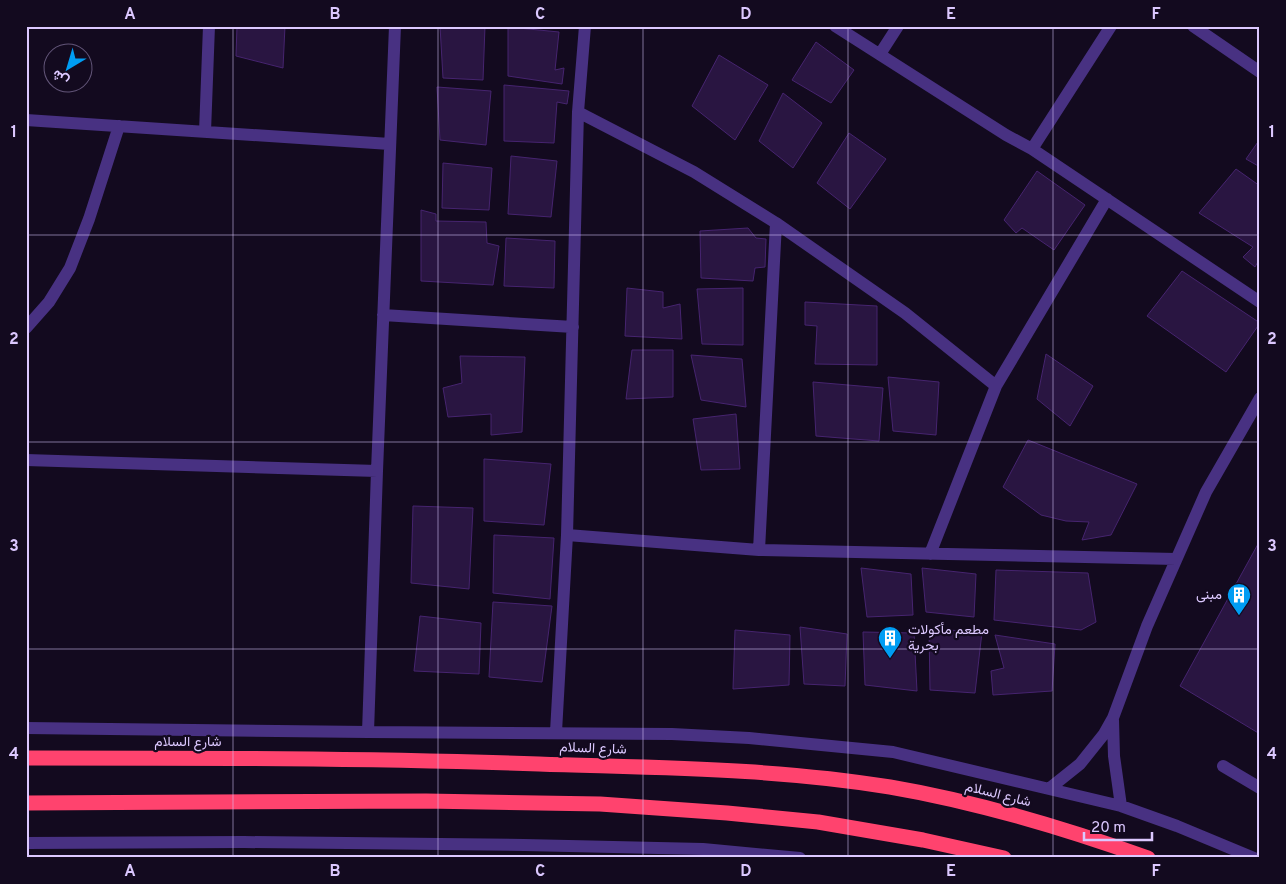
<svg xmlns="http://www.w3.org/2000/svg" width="1286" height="884" font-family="Overpass,Vazirmatn,sans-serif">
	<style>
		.building { fill: #291541; stroke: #46246f }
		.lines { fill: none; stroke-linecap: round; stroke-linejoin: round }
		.minor { stroke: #483182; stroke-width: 12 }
		.highway { stroke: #ff436e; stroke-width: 15 }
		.grid { fill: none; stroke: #dcc8ff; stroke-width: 1; stroke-opacity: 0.55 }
		.labels { text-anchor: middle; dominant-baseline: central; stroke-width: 4.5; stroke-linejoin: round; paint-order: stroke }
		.poi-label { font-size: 14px; fill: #dcc8ff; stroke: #130a1f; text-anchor: end }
		.street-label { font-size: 14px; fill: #dcc8ff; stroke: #130a1f }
		.neatline { fill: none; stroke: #dcc8ff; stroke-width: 2 }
		.grid-label { font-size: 16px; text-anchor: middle; font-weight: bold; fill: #dcc8ff }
	</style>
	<rect width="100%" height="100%" fill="#130a1f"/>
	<path class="building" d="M237,26H285L283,68L236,56Z
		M440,26H485L483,80L443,78Z
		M508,27L559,32L555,70L564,68L562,84L508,76Z
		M816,42L854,70L831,103L792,80Z
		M719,55L768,85L735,140L692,106Z
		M504,85L569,91L567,104L557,102L554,143L504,141Z
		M437,87L491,91L486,145L440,140Z
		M783,93L822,123L793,168L759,141Z
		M849,133L886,159L850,209L817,183Z
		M1260,139V167L1246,159Z
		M511,156L557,161L551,217L508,214Z
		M443,163L492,168L489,210L442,208Z
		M1236,169L1260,186V258L1255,267L1243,257L1253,247L1199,213Z
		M1037,171L1085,205L1054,250L1022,228L1016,233L1004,220Z
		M421,210L436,214V221L486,222L487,243L499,246L493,285L421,281Z
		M748,228L756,238L766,239L765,267L755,268L753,281L701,278L700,231Z
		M506,238L555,241L554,288L504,286Z
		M1182,271L1260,323L1226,372L1147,316Z
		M627,288L663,292V308L680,304L682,339L625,336Z
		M743,288V345L702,344L697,289Z
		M805,302L877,306V365L815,364L817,326L805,325Z
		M632,350H673V397L626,399Z
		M1046,354L1093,386L1070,426L1037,399Z
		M691,355L742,359L746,407L701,400Z
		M460,356L525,357L522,432L491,435V414L448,417L443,388L462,383Z
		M888,377L939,382L936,435L893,431Z
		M813,382L883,388L879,441L816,436Z
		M736,414L740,469L701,470L693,419Z
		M1028,440L1137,484L1111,535L1082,540L1089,522L1066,521L1041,515L1003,487Z
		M484,459L551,464L544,525L484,521Z
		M413,506L473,508L469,589L411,583Z
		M494,535L554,538L550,599L493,593Z
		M1258,544L1260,546V734L1180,686Z
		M861,568L911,574L913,615L867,617Z
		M922,568L976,574L974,617L926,612Z
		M996,570L1088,573L1096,622L1081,630L994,620Z
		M493,602L552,606L542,682L489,677Z
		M420,616L481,623L479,674L414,671Z
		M800,627L847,634L845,686L804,684Z
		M929,629L982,632L975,693L930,690Z
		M735,630L790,635L789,685L733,689Z
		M863,632L914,633L917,691L865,685Z
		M995,635L1055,644L1052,691L993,695L991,671L1004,668Z"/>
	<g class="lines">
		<path class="minor" d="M835,26L1006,135L1032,149L1260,302
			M1193,26L1260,72
			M880,54L898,26
			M578,112L694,172L776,223L905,313L996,386
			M26,120L390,144
			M205,132L209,26
			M1032,149L1111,26
			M383,315L573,327
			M26,328L49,302L70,268L89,219L119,126
			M26,460L377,471
			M567,535L759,550L1176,559
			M759,550L776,223
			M930,554L996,386L1107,199
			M1113,720L1114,756L1121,806
			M26,728L368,732L672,734L749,738L893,752L1121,806L1177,826L1254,858
			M368,732L377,471L395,26
			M556,732L567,535L578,112L585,26
			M1223,766L1260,788
			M1050,788L1080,764L1104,734L1113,718L1147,626L1206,492L1260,398
			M26,843L244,842L524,845L703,849L800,858"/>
		<path class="highway" d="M26,758C197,758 368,758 539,764C656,768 774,768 890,787C978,802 1064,828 1148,858
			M26,803L426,801L600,804L727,813L818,822L923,840L1004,858"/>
	</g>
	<path class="grid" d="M233,26V858M438,26V858M643,26V858M848,26V858M1053,26V858M26,235H1260M26,442H1260M26,649H1260"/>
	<defs>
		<g id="building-pin" transform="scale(1.25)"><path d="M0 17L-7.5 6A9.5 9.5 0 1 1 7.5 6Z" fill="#009df3" stroke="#130a1f"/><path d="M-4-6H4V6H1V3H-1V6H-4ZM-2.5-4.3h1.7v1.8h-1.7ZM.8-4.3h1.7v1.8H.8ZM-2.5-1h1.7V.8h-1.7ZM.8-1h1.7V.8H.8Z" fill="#fff"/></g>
	</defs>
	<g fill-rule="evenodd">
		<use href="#building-pin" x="1239" y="595"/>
		<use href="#building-pin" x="890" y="638"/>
	</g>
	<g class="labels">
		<g class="poi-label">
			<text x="1222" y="595">مبنى</text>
			<text x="908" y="630" text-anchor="start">مطعم مأكولات<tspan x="908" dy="16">بحرية</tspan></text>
		</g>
		<g class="street-label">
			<text x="188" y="742">شارع السلام</text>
			<text transform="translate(593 749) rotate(2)">شارع السلام</text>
			<text transform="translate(998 795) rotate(14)">شارع السلام</text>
		</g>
	</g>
	<rect width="1286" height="884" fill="none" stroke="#130a1f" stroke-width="55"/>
	<g transform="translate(68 68) rotate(218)"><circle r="24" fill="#130a1f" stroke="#635679"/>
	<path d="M0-4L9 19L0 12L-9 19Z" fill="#009df3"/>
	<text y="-8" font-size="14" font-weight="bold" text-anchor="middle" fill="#dcc8ff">ش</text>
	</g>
	<path d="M1084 832v8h68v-8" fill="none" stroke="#dcc8ff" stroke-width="2.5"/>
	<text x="1091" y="832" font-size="15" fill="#dcc8ff" stroke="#130a1f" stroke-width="4" paint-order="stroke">20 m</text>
	<rect x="28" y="28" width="1230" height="828" class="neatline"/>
	<g class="grid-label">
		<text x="130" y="19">A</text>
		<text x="335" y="19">B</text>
		<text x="540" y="19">C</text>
		<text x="746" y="19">D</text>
		<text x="951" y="19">E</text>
		<text x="1156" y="19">F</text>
		<text x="14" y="137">1</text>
		<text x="1272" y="137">1</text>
		<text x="14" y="344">2</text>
		<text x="1272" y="344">2</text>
		<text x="14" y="551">3</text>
		<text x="1272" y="551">3</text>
		<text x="14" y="759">4</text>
		<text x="1272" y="759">4</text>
		<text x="130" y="876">A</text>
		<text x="335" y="876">B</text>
		<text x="540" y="876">C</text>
		<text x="746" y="876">D</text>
		<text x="951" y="876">E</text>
		<text x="1156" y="876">F</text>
	</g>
</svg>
